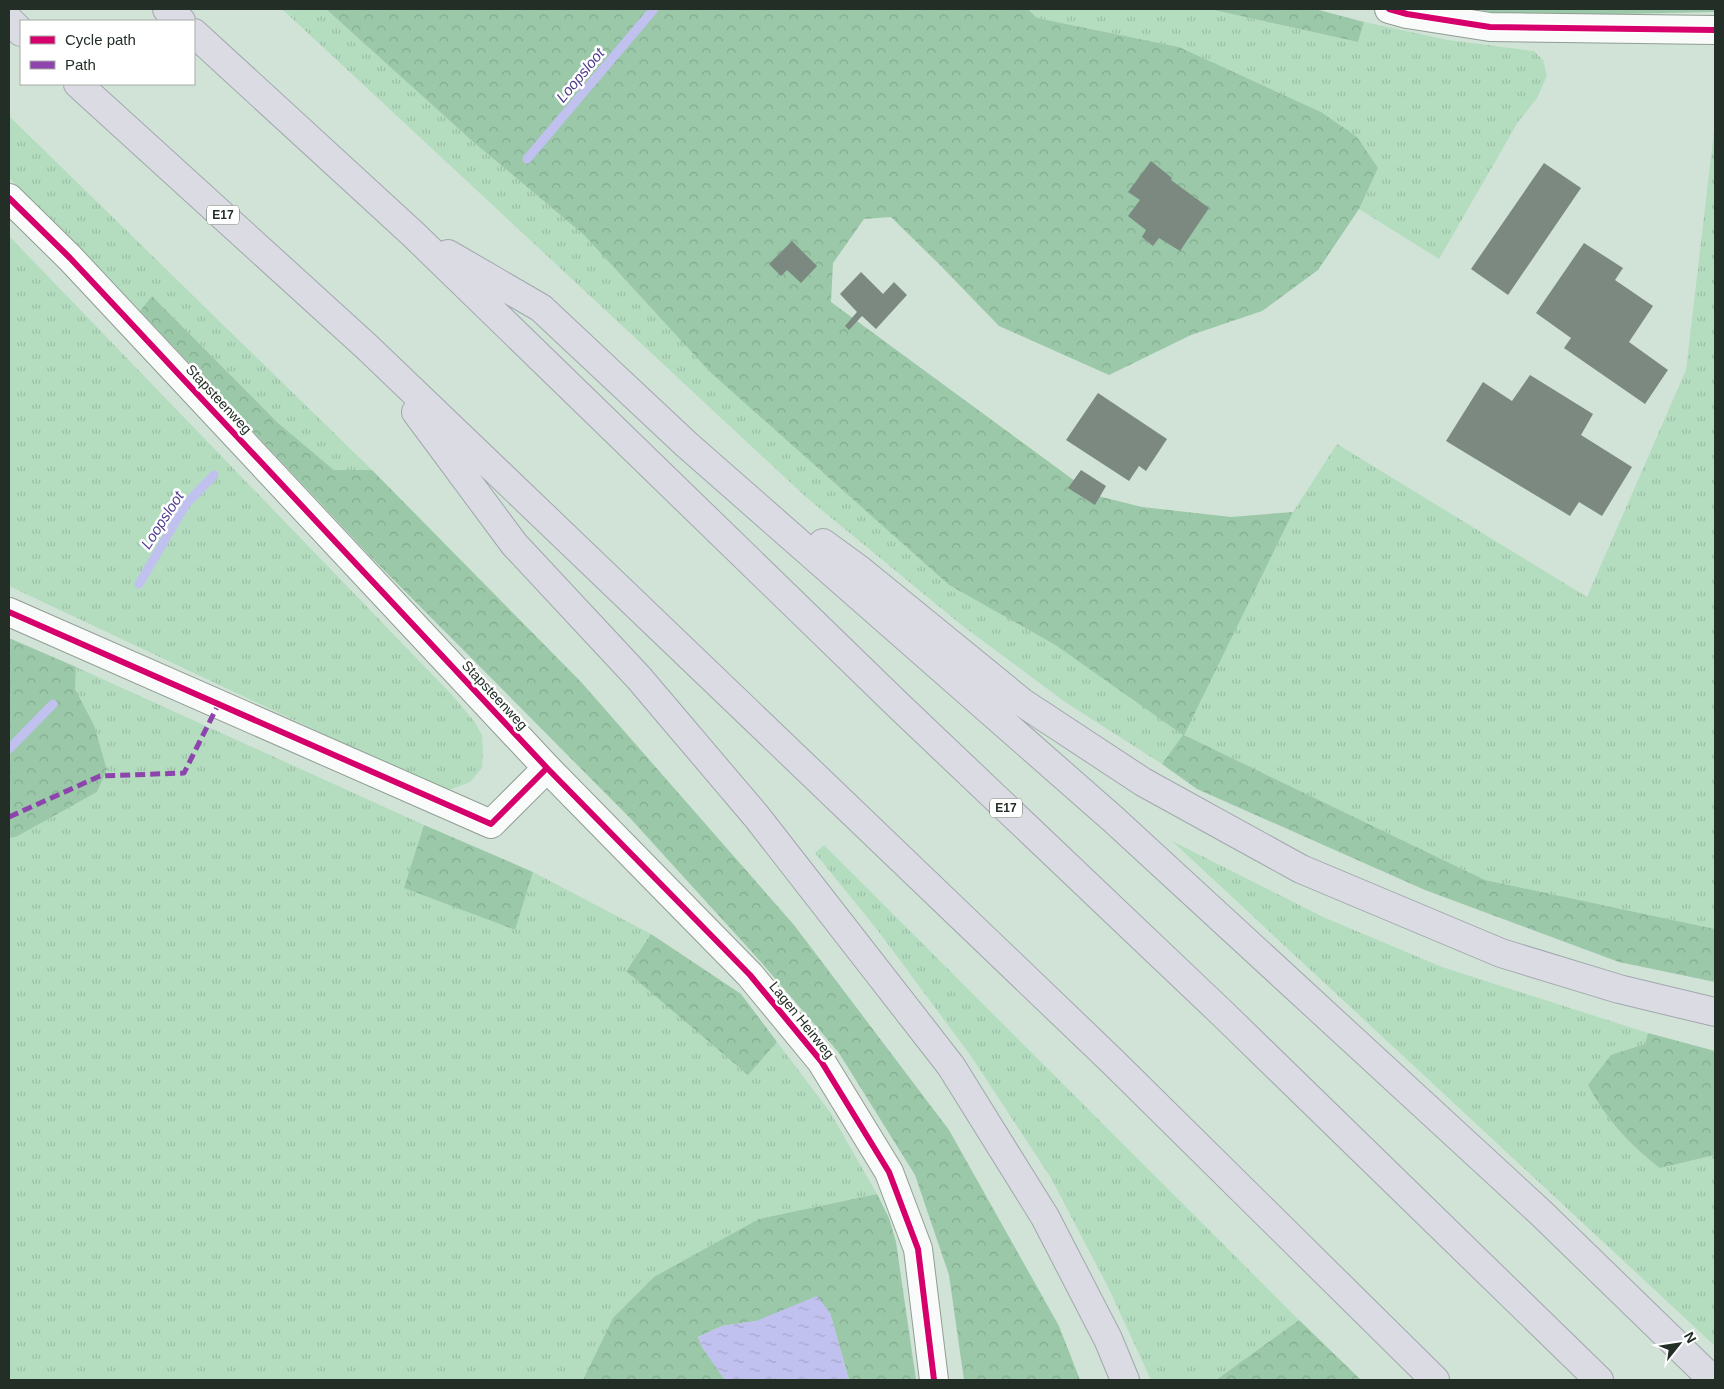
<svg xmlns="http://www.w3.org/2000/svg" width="1724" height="1389" font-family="Helvetica,sans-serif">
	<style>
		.grass { fill: url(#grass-tufts) }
		.forest { fill: url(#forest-crowns) }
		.water { fill: url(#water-ripples) }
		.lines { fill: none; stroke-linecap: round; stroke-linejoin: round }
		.stream { stroke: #c1c1ef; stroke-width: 9 }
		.building { fill: #7c8980 }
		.minor-casing { stroke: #909d93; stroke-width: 30 }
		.tertiary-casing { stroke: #909d93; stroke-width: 30 }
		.motorway-casing { stroke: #a1a8ac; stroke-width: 30 }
		.minor { stroke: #f8fbf9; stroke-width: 28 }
		.tertiary { stroke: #f8fbf9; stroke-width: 28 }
		.motorway { stroke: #dadbe3; stroke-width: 28 }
		.quiet { stroke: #8e44ad; stroke-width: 5; stroke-dasharray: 10 5; stroke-linecap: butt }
		.cycleway-casing { stroke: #fff; stroke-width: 9 }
		.cycleway { stroke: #d6006c; stroke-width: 6 }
		.labels { text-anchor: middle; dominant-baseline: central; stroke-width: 5; stroke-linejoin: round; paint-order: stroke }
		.shield { fill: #fff; stroke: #656d67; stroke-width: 1 }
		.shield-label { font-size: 12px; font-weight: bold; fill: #232e26 }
		.street-label { font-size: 14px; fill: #232e26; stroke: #fff }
		.water-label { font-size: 15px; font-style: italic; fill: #4d3c8e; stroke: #fff }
	</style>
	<defs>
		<pattern id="grass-tufts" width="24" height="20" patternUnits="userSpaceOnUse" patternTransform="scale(1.25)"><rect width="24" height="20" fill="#b4ddc0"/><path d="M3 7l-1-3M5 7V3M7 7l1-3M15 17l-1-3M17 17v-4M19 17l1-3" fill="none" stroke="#9abea5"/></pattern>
		<pattern id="forest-crowns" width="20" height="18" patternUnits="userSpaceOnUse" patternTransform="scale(1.25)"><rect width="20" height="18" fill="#9ac8a8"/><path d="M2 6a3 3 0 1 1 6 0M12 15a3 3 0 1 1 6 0" fill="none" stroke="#84ac90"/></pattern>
		<pattern id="water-ripples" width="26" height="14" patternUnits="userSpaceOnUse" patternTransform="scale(1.25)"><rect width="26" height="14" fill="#c1c1ef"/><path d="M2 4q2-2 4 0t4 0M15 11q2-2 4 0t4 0" fill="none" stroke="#a6a6cd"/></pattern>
	</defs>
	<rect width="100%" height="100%" fill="#d1e2d6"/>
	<path class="grass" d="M282,9H326L471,140L584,235L710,372L949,585L1057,646L1293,512L1337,444L1587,597L1686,370L1715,123V929L1485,880L1184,735L1162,764L1065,702L964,627L806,497Z
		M1028,9H1209L1358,42L1364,22L1448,40L1534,51L1543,60L1547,76L1537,98L1518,122L1439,259L1359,209L1378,168L1321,112L1179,47L1037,18Z
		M9,116L372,470H334L278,423L152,296L140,311L9,178Z
		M9,236L452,695L474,721L482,735L483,751L482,768L470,782L449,790L430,784L9,586Z
		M76,667L424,825L405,888L515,930L533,872L651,934L626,970L748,1074L777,1042L830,1112L877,1194L759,1219L613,1318L583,1380H9V838L16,837L97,792L107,770L94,725L75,689Z
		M1172,841L1323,917L1442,967L1648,1033L1645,1044L1611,1056L1660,1168L1715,1155V1346Z
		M824,845L1299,1320L1216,1380H1151L1109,1289L1051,1178L971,1056L879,932L815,853Z"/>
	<path class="forest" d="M326,9H1028L1037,18L1179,47L1321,112L1357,137L1378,168L1359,209L1318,270L1262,311L1191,335L1109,375L999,326L940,265L891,217L864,219L833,263L831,302L1094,495L1142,507L1231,517L1293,512L1184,735L1485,880L1715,929V982L1619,962L1425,890L1197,789L1162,764L1183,735L1057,646L949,585L710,372L584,235L471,140Z
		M1209,9H1315L1364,22L1358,42Z
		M1474,9H1715V12L1514,16Z
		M152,296L278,423L334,470H372L582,683L794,925L949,1130L1059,1326L1080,1380H964L949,1275L915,1175L839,1053L761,962L630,818L370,556L140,311Z
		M9,638L76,667L75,689L94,725L107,770L97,792L16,837L9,838Z
		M424,825L533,872L515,930L404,888Z
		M651,934L741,994L777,1042L748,1075L626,971Z
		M1648,1033L1715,1051V1155L1660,1168C1629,1144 1607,1120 1588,1085L1611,1055L1645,1044Z
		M877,1194L889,1218L896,1242L916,1380H849L830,1313L756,1321L722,1326L698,1337L702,1347L725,1380H583L613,1318L654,1277L759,1219Z
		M1299,1320L1361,1380H1216Z"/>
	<path class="water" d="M817,1296L830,1313L849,1380H725L702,1347L698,1337L722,1326L756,1321Z"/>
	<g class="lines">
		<path class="stream" d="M527,159L654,9
			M139,584L186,504L214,475
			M9,749L53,704"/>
	</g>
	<path class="building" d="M1151,161L1172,178L1171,180L1209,208L1180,251L1159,238L1153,246L1142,237L1146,230L1128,216L1140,200L1128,192Z
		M1544,163L1581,188L1508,295L1471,269Z
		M792,241L817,266L801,283L787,270L781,276L769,264Z
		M1584,243L1623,268L1615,280L1653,306L1629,342L1668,370L1645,404L1564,348L1571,338L1536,313Z
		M861,272L883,294L894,282L907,295L876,329L862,316L849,330L845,326L857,312L840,294Z
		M1530,375L1593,414L1581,435L1632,467L1602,516L1579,502L1570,516L1446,441L1483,382L1512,401Z
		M1098,393L1167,439L1146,471L1139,466L1129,481L1066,440Z
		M1081,470L1106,486L1095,505L1068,488Z"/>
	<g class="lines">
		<g class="minor-casing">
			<path id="minor" d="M547,768L750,975L821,1061L889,1172L918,1249L934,1380"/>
		</g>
		<g class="tertiary-casing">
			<path id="tertiary" d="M1389,9L1407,14L1490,27L1715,30
				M9,198L70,258L547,768L491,824L9,612"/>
		</g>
		<g class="motorway-casing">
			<path id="motorway" d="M167,9L181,21
				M9,20L21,32
				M194,33L413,234L899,706L1223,1014L1599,1380
				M78,84L367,347L1112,1061L1435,1380
				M448,254L541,308L686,444L1113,819L1540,1212L1713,1380
				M416,412L514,544L639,678L757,817L951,1066L1045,1217L1108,1339L1125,1380
				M823,543L860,570L1023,703L1143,782L1301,869L1501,953L1619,989L1715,1012"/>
		</g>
		<use href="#minor" class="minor"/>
		<use href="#tertiary" class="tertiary"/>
		<use href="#motorway" class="motorway"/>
		<path class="quiet" d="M9,817L100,776L184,773L218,705"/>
		<g class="cycleway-casing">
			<path id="cycleway" d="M1389,9L1407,14L1490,27L1715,30
				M9,198L70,258L547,768L750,975L821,1061L889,1172L918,1249L934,1380
				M9,612L491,824L547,768"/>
		</g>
		<use href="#cycleway" class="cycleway"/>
	</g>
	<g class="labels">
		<g class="shield">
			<rect x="207" y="205.5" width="32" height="19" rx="4"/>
			<rect x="990" y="798.5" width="32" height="19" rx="4"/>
		</g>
		<g class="shield-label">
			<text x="223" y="215">E17</text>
			<text x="1006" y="808">E17</text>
		</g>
		<g class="street-label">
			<text transform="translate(219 399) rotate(47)">Stapsteenweg</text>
			<text transform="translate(495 695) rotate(47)">Stapsteenweg</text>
			<text transform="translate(802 1020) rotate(51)">Lagen Heirweg</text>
		</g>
		<g class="water-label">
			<text transform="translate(580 75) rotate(-50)">Loopsloot</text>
			<text transform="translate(162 520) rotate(-57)">Loopsloot</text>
		</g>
	</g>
	<rect width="1724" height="1389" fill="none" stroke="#232e26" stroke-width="20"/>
	<rect x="20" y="20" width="175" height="65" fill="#ffffff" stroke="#a7aba8"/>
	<rect x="30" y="36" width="25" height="8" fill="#d6006c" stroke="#a7aba8"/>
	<text x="65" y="45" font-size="15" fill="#232e26">Cycle path</text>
	<rect x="30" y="61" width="25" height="8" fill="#8e44ad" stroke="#a7aba8"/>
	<text x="65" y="70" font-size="15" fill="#232e26">Path</text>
	<g transform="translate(1679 1344) rotate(60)" stroke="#ffffff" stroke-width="4" paint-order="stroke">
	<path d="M0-4L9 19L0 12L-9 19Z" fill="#232e26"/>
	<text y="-8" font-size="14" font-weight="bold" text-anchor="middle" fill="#232e26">N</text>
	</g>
</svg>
